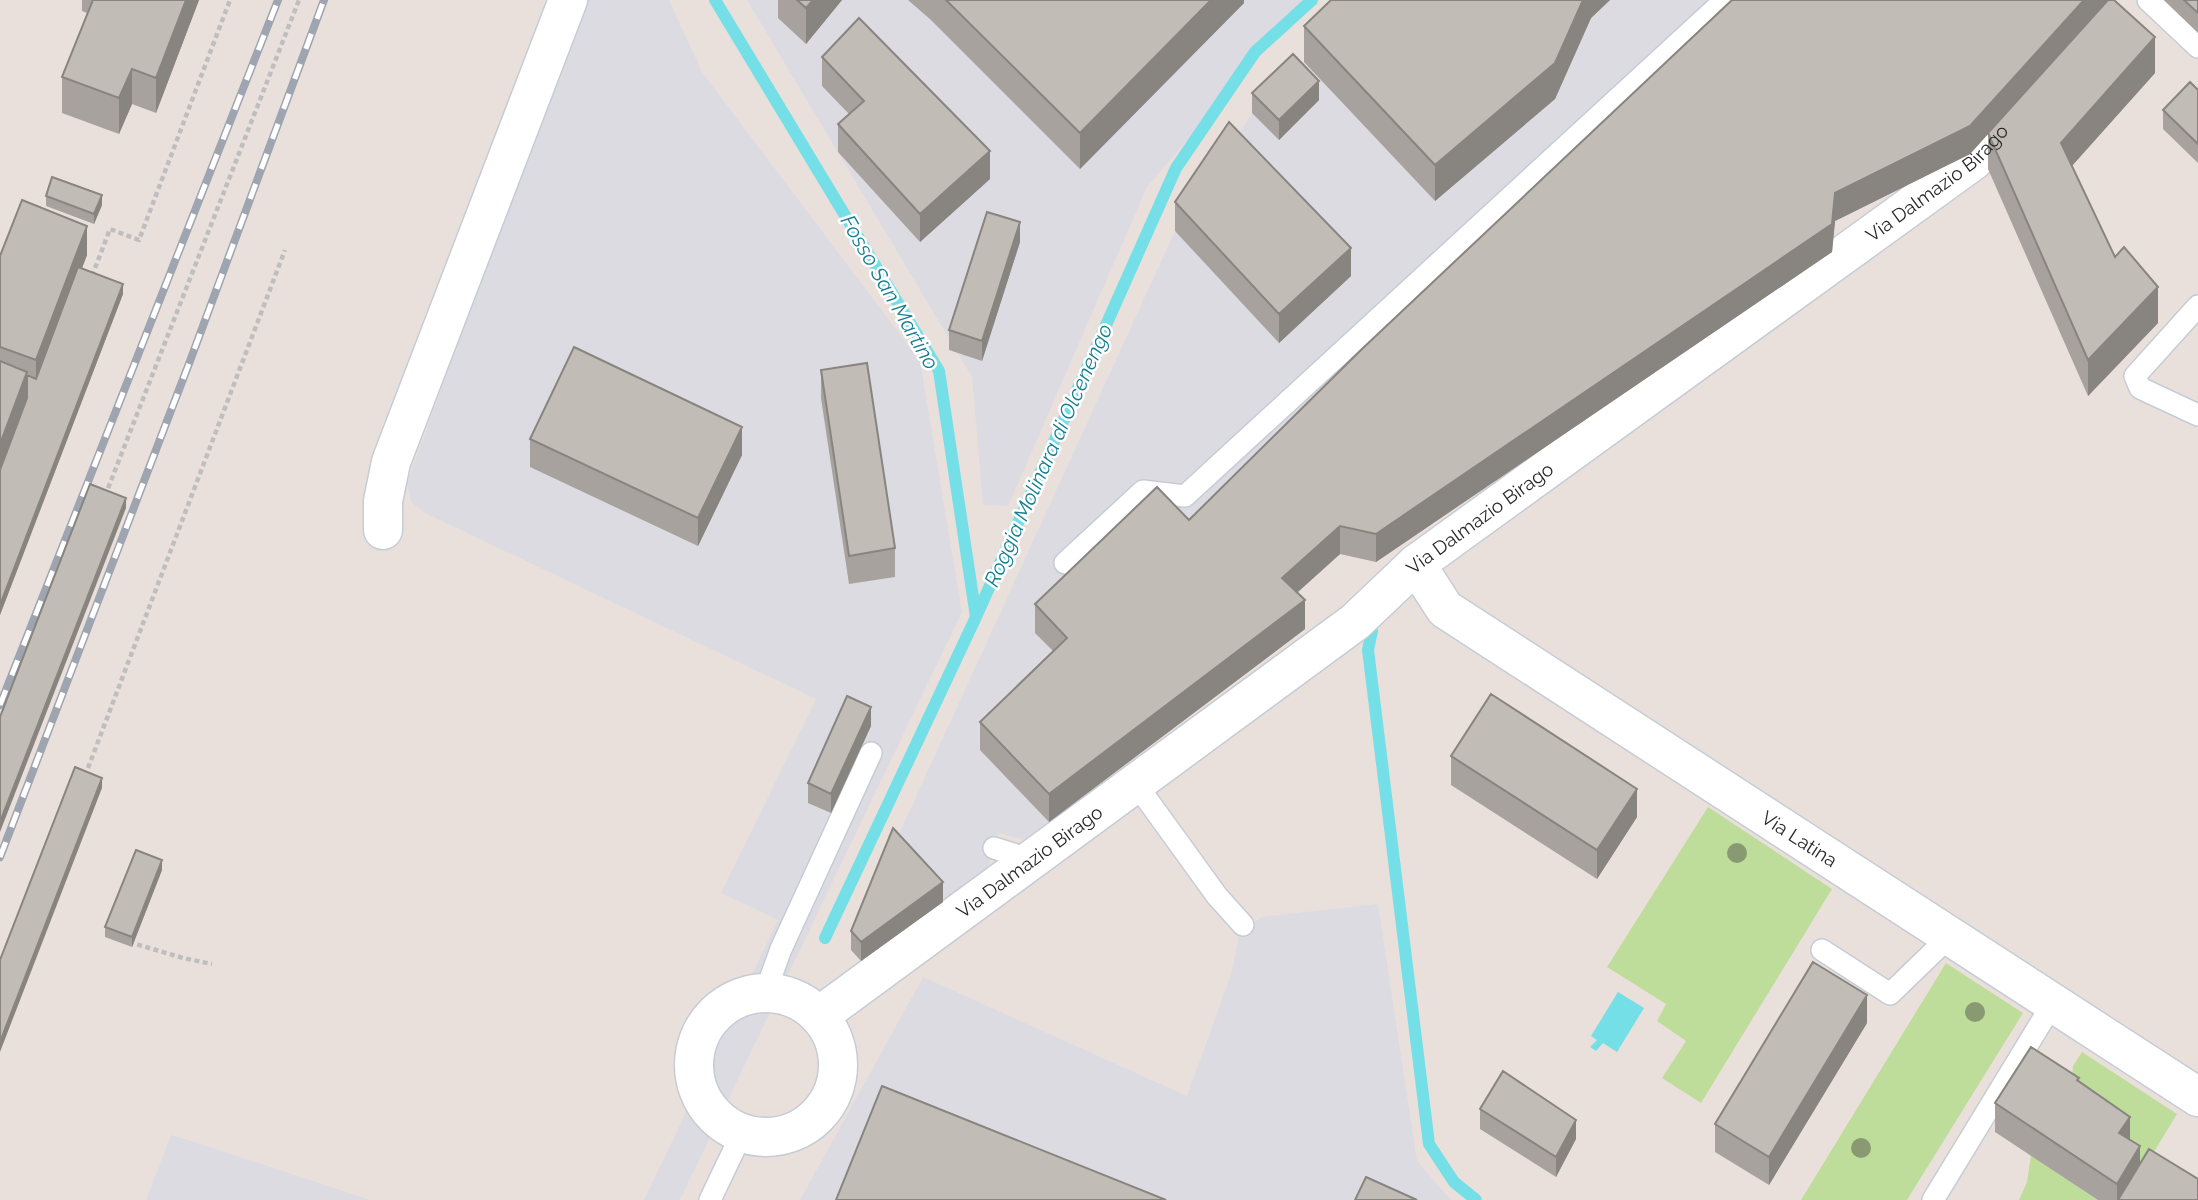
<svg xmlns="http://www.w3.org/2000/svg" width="2198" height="1200" font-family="Raleway,sans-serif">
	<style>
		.industrial { fill: #dcdbe2 }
		.green { fill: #bfdd9a }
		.water { fill: #74dfe6 }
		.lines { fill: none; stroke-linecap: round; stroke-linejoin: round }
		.stream { stroke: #74dfe6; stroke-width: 12 }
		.service-casing { stroke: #c6ccd5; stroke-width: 24 }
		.minor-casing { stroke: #c6ccd5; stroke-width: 41 }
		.path { stroke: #bebebe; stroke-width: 4.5; stroke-dasharray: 5 3.5; stroke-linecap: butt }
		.service { stroke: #fff; stroke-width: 21 }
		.minor { stroke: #fff; stroke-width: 38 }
		.rail-casing { stroke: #9ea5b1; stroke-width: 8 }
		.rail { stroke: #fff; stroke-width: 5; stroke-dasharray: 16; stroke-linecap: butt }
		.tree { fill: #899a73 }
		.wall { fill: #a7a29d }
		.shaded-wall { fill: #88847f }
		.building { fill: #c2bcb6; stroke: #88847f; stroke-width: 2 }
		.labels { text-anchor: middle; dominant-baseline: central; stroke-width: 5; stroke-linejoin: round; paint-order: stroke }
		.street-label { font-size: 19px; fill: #282828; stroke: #fff }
		.water-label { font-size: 21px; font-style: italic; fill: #167e8f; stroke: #fff }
	</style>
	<rect width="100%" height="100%" fill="#eae0db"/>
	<path class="industrial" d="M584,0H669L702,72L920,361L962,612L680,1200H644L778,920L721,893L816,699L425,513L411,502L407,483Z
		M747,0H1308L1147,187L1008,506L983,505L972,377Z
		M1367,0H2109L1970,154L1836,221L1832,252L1376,562L1340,554L1282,606L1305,629L1025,840L998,833L988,867L861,961L851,950L893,847L1175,231L1252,113Z
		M1378,904L1417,1161L1451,1200H800L923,977L1187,1096L1231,975L1239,936L1261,917Z
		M171,1135L207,1146L370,1200H146Z"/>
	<path class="green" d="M1708,807L1832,889L1701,1103L1662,1078L1686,1041L1657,1021L1666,1004L1607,967Z
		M1946,963L2023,1013L1907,1200H1801Z
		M2082,1052L2177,1114L2140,1175L2072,1074L2073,1066Z
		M2031,1155L2098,1200H2019L2027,1182Z"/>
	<path class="water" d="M1618,992L1644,1008L1617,1052L1603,1043L1596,1051L1590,1047L1597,1040L1591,1036Z"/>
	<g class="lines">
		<path class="stream" d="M715,0L939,371L976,617
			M1372,631L1368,650L1429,1144L1454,1182L1476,1200
			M825,938L976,617L1176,168L1255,52L1312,0"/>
		<g class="service-casing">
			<path id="service" d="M2148,0L2198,47
				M2198,306L2135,376L2140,388L2198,415
				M1065,563L1143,491L1185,496L1725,0
				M1136,784L1217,896L1243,925
				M994,848L1032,860
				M1822,950L1890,994L1950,936
				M765,993L781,949L871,753
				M710,1200L742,1133
				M1933,1200L2053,1003"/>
		</g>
		<g class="minor-casing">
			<g id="minor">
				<path d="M383,530V501L391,462L568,0"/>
				<path id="s1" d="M1416,564L1445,609L2198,1097"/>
				<circle cx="766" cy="1065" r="72"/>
				<path id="s2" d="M819,1016L1355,622L1416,564L1973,161L2023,107"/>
			</g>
		</g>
		<path class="path" d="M92,276L110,229L139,240L230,0
			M105,496L299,0
			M85,776L285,250
			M129,942L183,958L212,964"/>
		<use href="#service" class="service"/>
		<use href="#minor" class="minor"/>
		<g class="rail-casing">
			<path id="rail" d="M0,705L278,0
				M0,857L190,361L324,0"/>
		</g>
		<use href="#rail" class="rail"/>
	</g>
	<g class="tree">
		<circle cx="1737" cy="853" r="10"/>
		<circle cx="1975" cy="1012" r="10"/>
		<circle cx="1861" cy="1148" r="10"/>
	</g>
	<path class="wall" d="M82,0H199L156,113L132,104L119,134L62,113V77L87,13L82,11Z
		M778,0H842L806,44L778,18Z
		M908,0H1244V3L1080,169L931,20Z
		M1331,0H1610L1591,18L1555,99L1435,201L1304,62V26Z
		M2164,0H2198V33Z
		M822,57L990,179L920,242L838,152V124L849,114L822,86Z
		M2155,73L2072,166L2115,257L2158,323L2088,396L1988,169V134L1970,154L1835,221L1832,252L1376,562L1340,554L1297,593L1305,629L1049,822L980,750V722L1053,651L1035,633V604L1189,520L1362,349Z
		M2198,90V163L2163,129V110Z
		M1252,93L1319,100L1279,140L1252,113Z
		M46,196L102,205L94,224L46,206Z
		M1175,202L1351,276L1279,343L1175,231Z
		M1020,242L982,361L949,350V330Z
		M87,255L82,268L123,294L0,615V256Z
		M821,370L895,548V577L849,584L821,398Z
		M530,439L742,455L698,546L530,467Z
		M871,726L831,813L808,803V783Z
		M1451,756L1637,817L1597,879L1451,785Z
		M162,870L132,947L105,937V927Z
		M943,902L861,961L851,950V931Z
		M1867,1023L1769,1185L1715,1152V1124Z
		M2079,1082L2130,1140L2140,1165L2198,1200H2098L1995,1132V1103Z
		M1480,1109L1576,1139L1556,1177L1480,1129Z"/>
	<path class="shaded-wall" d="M186,0H199L156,113V78Z
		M813,0H842L806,44V8Z
		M1211,0H1244V3L1080,169V133Z
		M1583,0H1610L1591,18L1555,99L1435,201V165Z
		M2084,0H2109L1970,154L1835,221L1832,252L1376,562V534L1835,193Z
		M2155,37V73L2061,178V143Z
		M132,69V104L119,134V98Z
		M1319,81V100L1279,140V120Z
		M990,151V179L920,242V214Z
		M102,195V205L94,224V214Z
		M1020,222V242L982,361V341Z
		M87,226V255L36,389V360Z
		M1351,248V276L1279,343V314Z
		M123,284V294L0,615V605Z
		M2158,287V323L2088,396V360Z
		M27,372V408L0,480V444Z
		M742,427V455L698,546V518Z
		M126,498V508L0,832V822Z
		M1340,526V554L1282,606V578Z
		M1305,600V629L1049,822V794Z
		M871,707V726L831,813V794Z
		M102,778V788L0,1052V1042Z
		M1637,789V817L1597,879V850Z
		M162,860V870L132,947V937Z
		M943,882V902L861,961V942Z
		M1867,995V1023L1769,1185V1157Z
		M2130,1117V1145L2119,1133Z
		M1576,1120V1139L1556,1177V1157Z
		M2140,1146V1175L2124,1200H2117V1184Z"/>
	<path class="building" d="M93,0H186L156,78L132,69L119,98L62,77Z
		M797,0H813L806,8Z
		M946,0H1211L1080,133Z
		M1331,0H1583L1555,63L1435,165L1304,26Z
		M1732,0H2084L1970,126L1835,193L1832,224L1376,534L1340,526L1282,578L1305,600L1049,794L980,722L1067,638L1035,604L1157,487L1189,520L1362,349Z
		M2108,0H2114L2155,37L2061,143L2115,257L2124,247L2158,287L2088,360L1988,133Z
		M2184,0H2198V13Z
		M859,18L990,151L920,214L838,124L864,101L822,57Z
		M1293,54L1319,81L1279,120L1252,93Z
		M2190,82L2198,90V144L2163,110Z
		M1229,122L1351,248L1279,314L1175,202Z
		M52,177L102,195L94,214L46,196Z
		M22,200L87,226L36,360L0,347V256Z
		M987,212L1020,222L982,341L949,330Z
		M78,267L123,284L0,605V470L27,398V375L36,379Z
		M574,347L742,427L698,518L530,439Z
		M0,361L27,372L0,444Z
		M867,363L895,548L849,556L821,370Z
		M90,484L126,498L0,822V717Z
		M1491,694L1637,789L1597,850L1451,756Z
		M847,696L871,707L831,794L808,783Z
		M75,767L102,778L0,1042V960Z
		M893,828L943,882L861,942L851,931Z
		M136,850L162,860L132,937L105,927Z
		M1813,962L1867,995L1769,1157L1715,1124Z
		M2031,1047L2079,1078L2077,1080L2130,1117L2119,1133L2140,1146L2117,1184L1995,1103Z
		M1503,1071L1576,1120L1556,1157L1480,1109Z
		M882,1086L1166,1200H836Z
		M2149,1149L2198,1179V1200H2118Z
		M1366,1177L1417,1200H1355Z"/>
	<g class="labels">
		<g class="street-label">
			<text stroke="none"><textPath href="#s2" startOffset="1395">Via Dalmazio Birago</textPath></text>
			<text stroke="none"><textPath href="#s2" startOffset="828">Via Dalmazio Birago</textPath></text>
			<text stroke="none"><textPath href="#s1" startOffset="476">Via Latina</textPath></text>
			<text stroke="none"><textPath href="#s2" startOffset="261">Via Dalmazio Birago</textPath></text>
		</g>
		<g class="water-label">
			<text transform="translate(890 292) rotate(60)">Fosso San Martino</text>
			<text transform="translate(1048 455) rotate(-66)">Roggia Molinara di Olcenengo</text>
		</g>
	</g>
</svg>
